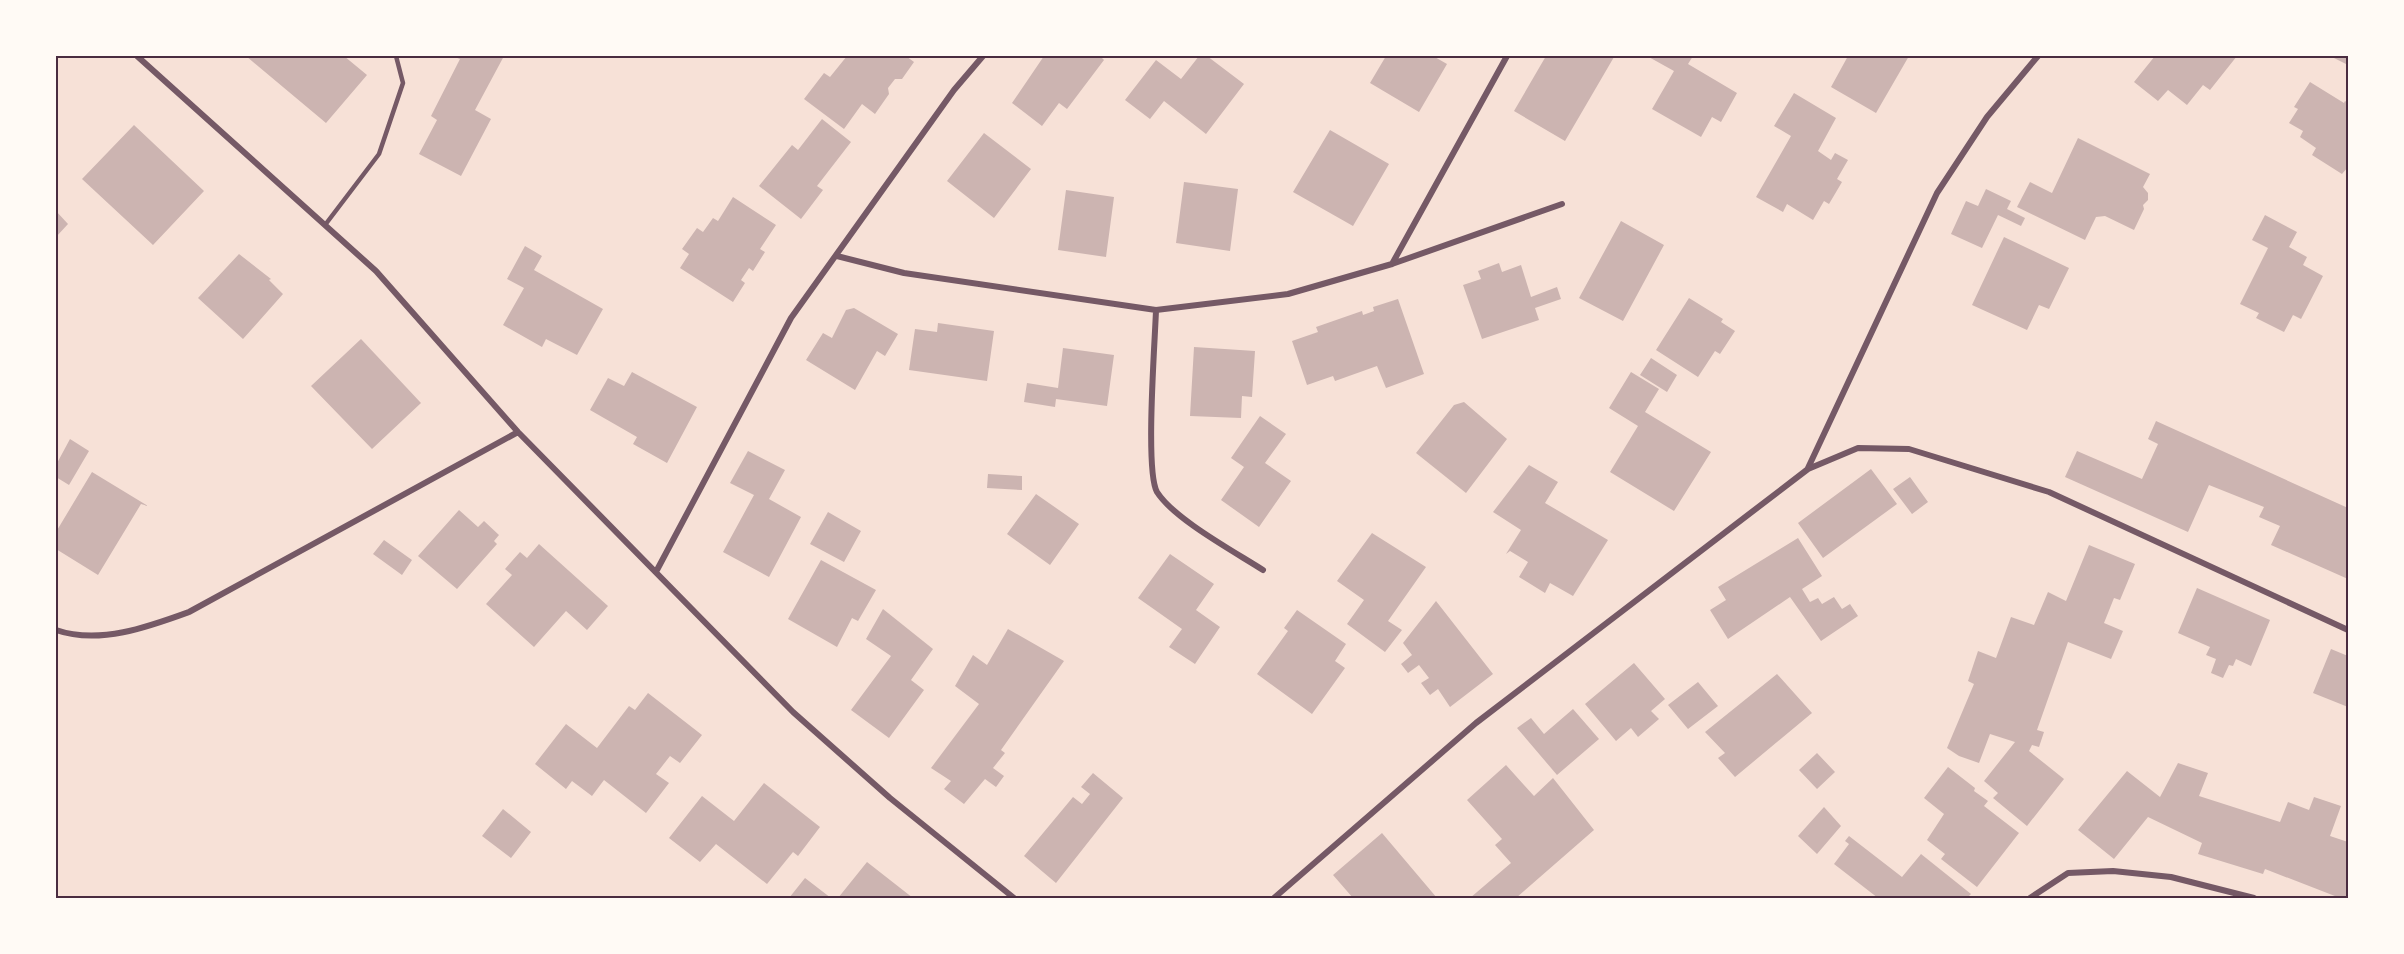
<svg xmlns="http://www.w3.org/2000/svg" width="2404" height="954" font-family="'PT Sans',sans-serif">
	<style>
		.building { fill: #ccb4b1 }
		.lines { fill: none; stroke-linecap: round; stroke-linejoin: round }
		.service { stroke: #755966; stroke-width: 4.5 }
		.minor { stroke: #755966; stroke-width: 6 }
		.neatline { fill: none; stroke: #4a2c40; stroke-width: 2 }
	</style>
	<rect width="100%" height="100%" fill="#f7e1d7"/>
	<path class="building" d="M246,56H344L367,75L326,123Z
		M452,56H504L475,110L491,119L461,176L419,154L437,120L431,116L460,59Z
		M847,56H906L914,62L902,79H895L888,88L889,94L875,114L862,104L844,129L804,99L824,73L830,77Z
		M1044,56H1100L1104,60L1067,109L1059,103L1042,126L1012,103Z
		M1199,56H1207L1244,84L1206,134L1164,101L1150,119L1125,100L1156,60L1181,79Z
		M1386,56H1433L1447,64L1419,112L1370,83Z
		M1546,56L1614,57L1565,141L1514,111Z
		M1647,56H1693L1688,64L1737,93L1721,122L1712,117L1701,137L1652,109L1674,71Z
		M1848,56H1909L1876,113L1831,87Z
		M2155,56H2237L2210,90L2203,85L2187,105L2168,90L2158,101L2134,82Z
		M2330,56H2348V65Z
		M2310,82L2344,103L2345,101L2348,103V167L2342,174L2312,155L2316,148L2300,137L2303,131L2289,123L2298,109L2294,107Z
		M1794,93L1836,118L1818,151L1831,160L1835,153L1848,160L1837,179L1842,182L1829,204L1824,201L1813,220L1787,204L1783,212L1756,197L1791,136L1774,126Z
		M822,119L851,142L817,186L823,190L801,219L759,186L792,145L798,150Z
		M134,125L204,191L153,245L82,179Z
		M1330,130L1389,164L1353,226L1293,192Z
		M984,133L1031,169L994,218L947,181Z
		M2078,138L2150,174L2143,187L2148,193V200L2143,205L2144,209L2134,230L2105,216L2096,217L2085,240L2017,207L2030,182L2052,193Z
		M1184,182L1238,189L1230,251L1176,243Z
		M1986,189L2011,201L2007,209L2025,218L2021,226L1998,215L1982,248L1951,234L1966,201L1978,206Z
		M1066,190L1114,197L1106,257L1058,250Z
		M733,197L776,225L760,249L765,252L753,271L749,268L741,280L745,283L733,302L680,268L689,254L682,249L697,228L703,232L713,218L718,221Z
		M56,211L68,224L56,237Z
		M2265,215L2297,232L2289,247L2307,257L2303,265L2323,276L2301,319L2293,315L2284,332L2256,318L2259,313L2240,304L2268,248L2252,240Z
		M1621,221L1664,245L1623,321L1579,298Z
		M2004,237L2069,268L2049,309L2039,305L2027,330L1972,305Z
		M525,246L542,256L534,270L603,309L577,355L546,339L542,347L503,325L524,288L507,279Z
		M239,254L271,279L269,280L283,294L243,339L198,298Z
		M1499,263L1502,272L1521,265L1531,297L1557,287L1561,299L1535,308L1539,320L1482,339L1463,285L1481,279L1478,271Z
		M1689,298L1723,319L1721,322L1735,331L1720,354L1715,351L1698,377L1656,350Z
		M1398,299L1424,374L1386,388L1377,366L1335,381L1333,376L1307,385L1292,341L1318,332L1316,327L1362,311L1363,315L1374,311L1373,307Z
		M854,308L898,334L885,356L877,351L855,390L806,360L823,333L832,338L846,310Z
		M938,323L994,331L987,381L909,370L915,329L937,332Z
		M361,339L421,403L372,449L311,386Z
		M1194,347L1255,351L1252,397L1242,396L1241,418L1190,416Z
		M1063,348L1114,355L1107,406L1056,399L1055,407L1024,402L1027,383L1058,388Z
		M1651,358L1677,375L1667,392L1640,375Z
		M632,372L697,407L667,463L633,444L637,437L590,410L608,378L624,386Z
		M1631,372L1659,389L1645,412L1711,452L1674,511L1610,472L1638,426L1609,408Z
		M1464,402L1507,439L1466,493L1416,453L1454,405Z
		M1260,416L1286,434L1265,463L1291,481L1259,527L1221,500L1244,467L1231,458Z
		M2156,421L2348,508V579L2271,545L2280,526L2259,517L2264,507L2209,485L2188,532L2065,477L2077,451L2142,479L2158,444L2148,439Z
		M70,439L89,451L69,485L56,477V465Z
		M748,451L785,470L769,499L801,517L769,577L723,552L754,495L730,483Z
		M1529,465L1558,482L1545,503L1608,540L1573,596L1550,583L1545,593L1519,577L1528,562L1510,551L1506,554L1521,530L1493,512Z
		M1871,469L1897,504L1823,558L1798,523Z
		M92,472L148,506L141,504L98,575L56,549V532Z
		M988,474L1022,476V490L987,488Z
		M1910,477L1928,502L1912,514L1893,489Z
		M1036,494L1079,524L1050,565L1007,534Z
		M459,510L478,527L484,521L499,535L494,541L497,544L457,589L418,556Z
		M828,512L861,531L844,562L810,544Z
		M1372,533L1426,567L1388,621L1402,630L1385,652L1347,624L1364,600L1337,581Z
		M1798,538L1822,576L1802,589L1810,602L1818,598L1822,604L1834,597L1842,609L1850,604L1858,616L1821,641L1790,597L1728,639L1710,610L1726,600L1718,587Z
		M384,540L412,560L402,575L373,554Z
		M539,544L608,606L587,630L566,611L534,647L486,604L512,575L505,569L520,552L527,558Z
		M2089,545L2135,564L2120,600L2114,598L2104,623L2123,631L2111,659L2068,642L2037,730L2044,732L2039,747L2032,745L2029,751L2064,779L2027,826L1993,798L1998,793L1984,781L2015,742L1990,734L1979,763L1959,756L1947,748L1974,684L1968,681L1978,651L1996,658L2011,617L2034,625L2048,592L2066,601Z
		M1170,554L1214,584L1196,610L1220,627L1195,664L1169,647L1182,629L1138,598Z
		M821,560L876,590L858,621L852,618L837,647L788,619Z
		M2197,588L2270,620L2251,666L2236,659L2233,666L2229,665L2223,678L2211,673L2216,659L2206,655L2210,647L2178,633Z
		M1436,601L1493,674L1450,707L1438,689L1430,695L1421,683L1429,678L1419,665L1408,673L1401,664L1412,655L1403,643Z
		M883,609L933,649L911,680L924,690L889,738L851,710L891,656L866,639Z
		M1297,610L1346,644L1335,661L1345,668L1312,714L1257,674L1288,631L1284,628Z
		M1008,629L1064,661L1001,750L1005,753L993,768L1004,776L996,787L985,779L964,804L944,789L951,781L931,768L979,704L955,686L973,655L987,665Z
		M2331,649L2348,656V707L2313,693Z
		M1634,663L1665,699L1651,711L1659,719L1638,737L1631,728L1616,741L1585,704Z
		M1777,674L1812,713L1735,777L1718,758L1725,753L1705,732Z
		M1698,682L1718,706L1688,729L1668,705Z
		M648,693L702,735L680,763L670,756L656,774L669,783L646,813L604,780L592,796L572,781L566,789L535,764L566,724L597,748L629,706L635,710Z
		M1573,709L1599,739L1557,775L1517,728L1531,718L1544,734Z
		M1817,753L1835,772L1817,789L1799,770Z
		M2178,763L2208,773L2199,796L2280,822L2288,802L2309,810L2314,797L2341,806L2330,836L2348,842V898H2340L2265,869L2263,874L2198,854L2202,843L2148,817L2114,859L2078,830L2127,771L2160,797Z
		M1506,765L1534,796L1553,778L1594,830L1516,898H1470L1511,863L1495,845L1502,839L1467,800Z
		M1948,767L1975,788L1974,791L1988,801L1984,806L2019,833L1977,887L1941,859L1945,854L1927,840L1944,814L1924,798Z
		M1093,773L1123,798L1056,883L1024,856L1073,797L1082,804L1090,794L1081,787Z
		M764,783L820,827L798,856L793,852L767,884L716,844L700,862L669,838L702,796L734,821Z
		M1824,807L1841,826L1817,854L1798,836Z
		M503,809L531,832L511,858L482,836Z
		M1382,833L1437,898H1353L1333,875Z
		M1849,836L1902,877L1921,854L1971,894L1967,898H1878L1834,864L1849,844L1845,841Z
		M867,862L913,898H838Z
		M805,878L831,898H789Z"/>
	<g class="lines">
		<path class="service" d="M325,225L379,154L403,83L396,56"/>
		<path class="minor" d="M137,56L376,271L518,432L793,712L890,798L1014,898
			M837,256L904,273L1156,310L1288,294L1392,264L1562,204
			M1392,264L1507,56
			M1156,310C1155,342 1145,471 1157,492C1174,519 1235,552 1263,570
			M1808,468L1937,193L1987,117L2038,56
			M657,570L791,318L954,90L983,56
			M56,630C99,645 148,627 189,612L518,432
			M1274,898L1476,723L1808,469L1858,448L1909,449L2049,492L2348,630
			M2030,898L2068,873L2113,871L2171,877L2254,898"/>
	</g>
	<rect width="2404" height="954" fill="none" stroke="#fffaf5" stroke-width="114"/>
	<rect x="57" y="57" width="2290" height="840" class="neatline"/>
</svg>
